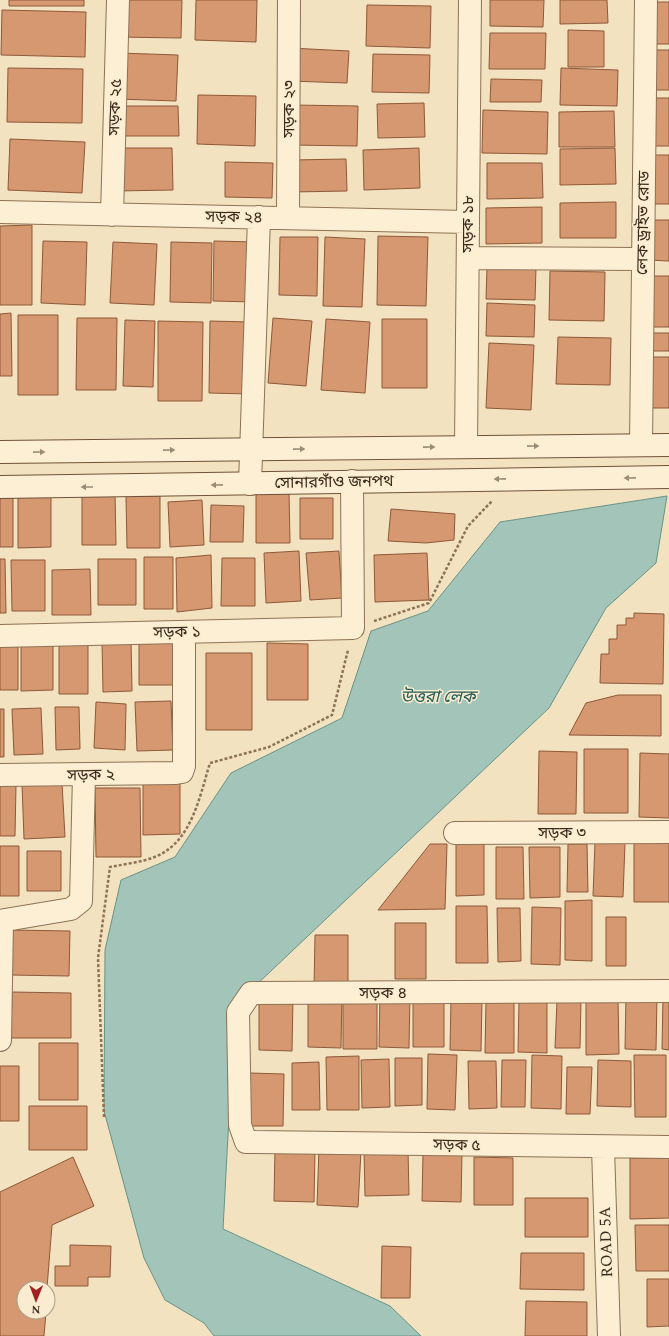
<svg xmlns="http://www.w3.org/2000/svg" width="669" height="1336" font-family="Spectral,'Noto Sans Bengali',serif">
	<style>
		.water { fill: #a3c4b9; stroke: #699387 }
		.building { fill: #d59871; stroke: #8f5839 }
		.lines { fill: none; stroke-linecap: round; stroke-linejoin: round }
		.minor-casing { stroke: #8d7255; stroke-width: 24 }
		.secondary-casing { stroke: #6f5239; stroke-width: 24 }
		.path { stroke: #8d7255; stroke-width: 2.5; stroke-dasharray: 3 2; stroke-linecap: butt }
		.minor { stroke: #fcefd3; stroke-width: 22 }
		.secondary { stroke: #fcefd3; stroke-width: 22 }
		.oneway { fill: #9c8c77 }
		.labels { text-anchor: middle; dominant-baseline: central; stroke-width: 3; stroke-linejoin: round; paint-order: stroke }
		.street-label { font-size: 16px; fill: #3b2a1b; stroke: #f9ecd0 }
		.water-label { font-size: 17px; font-style: italic; fill: #295d58; stroke: #f9ecd0 }
	</style>
	<rect width="100%" height="100%" fill="#f2e2bf"/>
	<path class="water" d="M667,496L656,563L606,608L549,708L235,1005L223,1229L390,1306L421,1336H214L204,1323L165,1300L144,1258L104,1111L105,950L121,880L175,857L231,773L342,718L371,631L428,611L500,522Z"/>
	<path class="building" d="M9,0H84V6H9Z
		M119,0H182L181,38L118,37Z
		M196,0H257L256,42L195,40Z
		M490,0H544L543,27L490,26Z
		M560,0H607L608,23L560,24Z
		M653,2H669V44H653Z
		M367,5L431,6L430,48L366,46Z
		M2,10L86,12L85,57L1,55Z
		M568,30L604,31V67H568Z
		M490,33H546L545,69H489Z
		M290,48L349,51L347,83L289,81Z
		M653,50H669V90H654Z
		M119,53L178,55L176,101L117,99Z
		M373,54L430,55L429,93L372,92Z
		M8,68L83,69L82,123L7,122Z
		M561,68L618,70L617,106L560,105Z
		M491,79L542,80L541,102H490Z
		M198,95L256,96L255,146L197,144Z
		M645,98H669V146H646Z
		M424,103L425,137L378,138L377,104Z
		M293,105L358,106L357,146L292,145Z
		M120,106H178L179,136H120Z
		M483,110L548,112L547,154L482,153Z
		M614,111L615,147H559V112Z
		M10,139L85,142L82,193L8,190Z
		M116,148H172L173,190L116,191Z
		M419,148L420,188L364,190L363,150Z
		M615,148L616,184L560,185V149Z
		M654,155H669V204H653Z
		M346,159L347,191L292,192L291,160Z
		M225,162L273,163L272,198L225,197Z
		M487,163H542L543,198L487,199Z
		M616,202V238H560V203Z
		M542,207V243L486,244V208Z
		M647,220H669V261L647,260Z
		M32,225V305H0V226Z
		M378,236L428,237L426,306L377,305Z
		M280,237H318L317,296L279,295Z
		M325,237L365,239L362,307L323,306Z
		M43,241L87,242L85,305L41,303Z
		M214,241L255,242L254,302L213,301Z
		M113,242L157,244L154,305L110,303Z
		M171,242L212,243L211,303L170,302Z
		M487,267L536,268L535,300L486,299Z
		M550,271L605,272L604,321L549,320Z
		M649,276H669V327H649Z
		M487,303L535,305L534,337L486,336Z
		M11,313L12,376H0V314Z
		M18,315H58V395H18Z
		M77,318H117L116,390H76Z
		M273,318L312,321L306,386L268,383Z
		M326,319L370,322L365,393L321,390Z
		M382,319H427V388H382Z
		M125,320L155,321L153,387L123,386Z
		M158,321L203,322L202,401H158Z
		M210,321L251,322L250,394L209,393Z
		M652,333H669V351H653Z
		M558,337L611,338L610,385L556,384Z
		M489,343L534,345L531,410L486,408Z
		M650,357H669V408H650Z
		M289,491L290,543H256V492Z
		M82,493H115L116,545H82Z
		M18,495H51V547L18,548Z
		M126,496H160V548H127Z
		M0,498H13V547H0Z
		M300,498H333V539H300Z
		M202,500L204,545L170,547L168,502Z
		M211,505L244,506L243,542H210Z
		M391,509L455,514L454,540L426,543L388,541Z
		M299,551L301,601L266,603L264,553Z
		M339,551L342,598L310,600L306,553Z
		M427,553L429,600L375,602L374,555Z
		M211,555L212,608L177,612L176,558Z
		M144,557H173V609H144Z
		M222,558H255V606H221Z
		M0,559H5L6,613H0Z
		M98,559H136V605H98Z
		M11,560H45V611H12Z
		M90,569L91,615H52V570Z
		M634,613L664,614L663,684L600,683L601,654H609V639H617V625H626V618H634Z
		M139,635H175V685H139Z
		M102,641H131L132,691L103,692Z
		M21,642H53V690L21,691Z
		M59,642H88V694H59Z
		M0,643H18V690H0Z
		M267,643L308,644V700H267Z
		M206,653H252V730H206Z
		M618,695H661V736L569,735L586,703Z
		M171,701L173,750L137,751L135,702Z
		M96,702L126,704L125,750L94,748Z
		M55,707H79L80,749L56,750Z
		M41,708L43,754L14,755L12,709Z
		M0,709H4V757H0Z
		M584,749H628V813H584Z
		M539,751L577,752L576,814H538Z
		M640,753L669,754V818L639,817Z
		M180,777V834L143,835V778Z
		M62,783L65,837L24,839L22,784Z
		M0,785H16L15,836H0Z
		M95,788H140L141,857H96Z
		M595,842L625,843L623,897L593,896Z
		M634,842H669V902H634Z
		M456,843H484V895L456,896Z
		M430,844H447L445,909L378,910Z
		M568,844H587L588,892H567Z
		M0,846H19V896H0Z
		M496,847H523L524,899H496Z
		M529,847H560V897L530,898Z
		M27,851H61V891H27Z
		M592,900V961L565,960V901Z
		M456,906H487L488,963H456Z
		M532,907L561,908L560,965L531,964Z
		M497,908H520L521,961L498,962Z
		M606,917H626V966H606Z
		M395,923H426V979H395Z
		M11,930L70,931L69,976L10,975Z
		M315,935H348V988H314Z
		M12,992L71,993V1038H11Z
		M308,994L342,995L341,1048L308,1047Z
		M343,995H377V1049H343Z
		M380,995H410L409,1048L379,1047Z
		M413,995L444,996V1047H413Z
		M626,996L657,997L656,1050L625,1049Z
		M259,997L293,998L292,1051L259,1050Z
		M586,997H618L619,1054L586,1055Z
		M663,997H669V1050L662,1049Z
		M451,999H482L481,1051L450,1050Z
		M486,1001H514V1053H485Z
		M519,1001H547V1053L518,1052Z
		M557,1001H581L580,1048H555Z
		M39,1043H78V1100H39Z
		M428,1054L457,1055L455,1110L427,1109Z
		M532,1055L562,1056L561,1109L531,1108Z
		M634,1055H666V1117H635Z
		M359,1056V1110H327L326,1057Z
		M395,1058H422V1105L395,1106Z
		M389,1059L390,1107L362,1108L361,1060Z
		M502,1060H526L525,1107H501Z
		M598,1060L631,1061V1107L597,1106Z
		M468,1061H496L497,1108L469,1109Z
		M319,1062L320,1110H292V1063Z
		M0,1066H19V1121H0Z
		M567,1067H592L590,1114H566Z
		M250,1073L284,1074L283,1126H250Z
		M29,1106H87V1150H29Z
		M319,1148L361,1151L358,1207L317,1205Z
		M275,1149L315,1150L314,1202L274,1201Z
		M364,1150H408L409,1195L365,1196Z
		M423,1153H462L461,1202L422,1201Z
		M73,1157L94,1206L52,1225L47,1288H24V1312H46L44,1336H0V1192Z
		M474,1157L513,1158V1205H474Z
		M630,1158H669V1218L630,1219Z
		M525,1198H588V1237H525Z
		M635,1225H669V1271H636Z
		M70,1245L111,1246L110,1277H88V1286H55V1266H70Z
		M382,1246L411,1247L410,1298H381Z
		M521,1253H584V1290L520,1289Z
		M647,1279H669V1326L647,1327Z
		M526,1301L587,1302V1336H525Z"/>
	<g class="lines">
		<g class="minor-casing">
			<path id="minor" d="M0,212L468,222
				M112,215L118,0
				M288,218L289,0
				M468,258L643,259
				M641,445L646,0
				M466,447L470,0
				M250,484L259,217
				M0,636L353,628L352,481
				M0,775L176,773L182,772L184,766V632
				M455,833L669,832
				M0,921L71,909L81,901L84,775
				M669,991L251,993L238,1012L240,1125L246,1142L669,1147
				M0,1040L2,921
				M603,1148L609,1336"/>
		</g>
		<g class="secondary-casing">
			<path id="secondary" d="M0,452L669,445
				M0,487L669,477"/>
		</g>
		<path class="path" d="M374,621L429,603L468,526L492,501
			M104,1117L98,958L110,867C125,864 143,862 157,856C192,841 200,795 210,763L269,747L332,715L348,650"/>
		<use href="#minor" class="minor"/>
		<use href="#secondary" class="secondary"/>
	</g>
	<defs><path id="oneway-solid" d="M-6-.8H1V-3.2L6.5 0L1 3.2V.8H-6Z"/></defs>
	<g class="oneway">
		<use href="#oneway-solid" transform="translate(533 446) rotate(-1)"/>
		<use href="#oneway-solid" transform="translate(429 447) rotate(-1)"/>
		<use href="#oneway-solid" transform="translate(299 449) rotate(-1)"/>
		<use href="#oneway-solid" transform="translate(169 450) rotate(-1)"/>
		<use href="#oneway-solid" transform="translate(39 452) rotate(-1)"/>
		<use href="#oneway-solid" transform="translate(630 478) rotate(179)"/>
		<use href="#oneway-solid" transform="translate(500 479) rotate(179)"/>
		<use href="#oneway-solid" transform="translate(217 485) rotate(179)"/>
		<use href="#oneway-solid" transform="translate(87 487) rotate(180)"/>
	</g>
	<g class="labels">
		<g class="street-label">
			<text transform="translate(115 107) rotate(-88)">সড়ক ২৫</text>
			<text transform="translate(289 109) rotate(-90)">সড়ক ২৩</text>
			<text transform="translate(234 217) rotate(1)">সড়ক ২৪</text>
			<text transform="translate(643 223) rotate(-89)">লেক ড্রাইভ রোড</text>
			<text transform="translate(468 224) rotate(-90)">সড়ক ১৮</text>
			<text transform="translate(334 482) rotate(-1)">সোনারগাঁও জনপথ</text>
			<text transform="translate(177 632) rotate(-1)">সড়ক ১</text>
			<text transform="translate(91 775) rotate(-1)">সড়ক ২</text>
			<text x="562" y="833">সড়ক ৩</text>
			<text x="383" y="993">সড়ক ৪</text>
			<text transform="translate(457 1145) rotate(1)">সড়ক ৫</text>
			<text transform="translate(606 1242) rotate(-92)">ROAD 5A</text>
		</g>
		<g class="water-label">
			<text x="438" y="697">উত্তরা লেক</text>
		</g>
	</g>
	<g transform="translate(36 1300) rotate(181)"><circle r="19" fill="#f9ecd0" stroke="#ad9e88"/>
	<path d="M0-3L7 15L0 10L-7 15Z" fill="#a31f24"/>
	<text y="-6" font-size="11" font-weight="bold" text-anchor="middle" fill="#3b2a1b">N</text>
	</g>
</svg>
